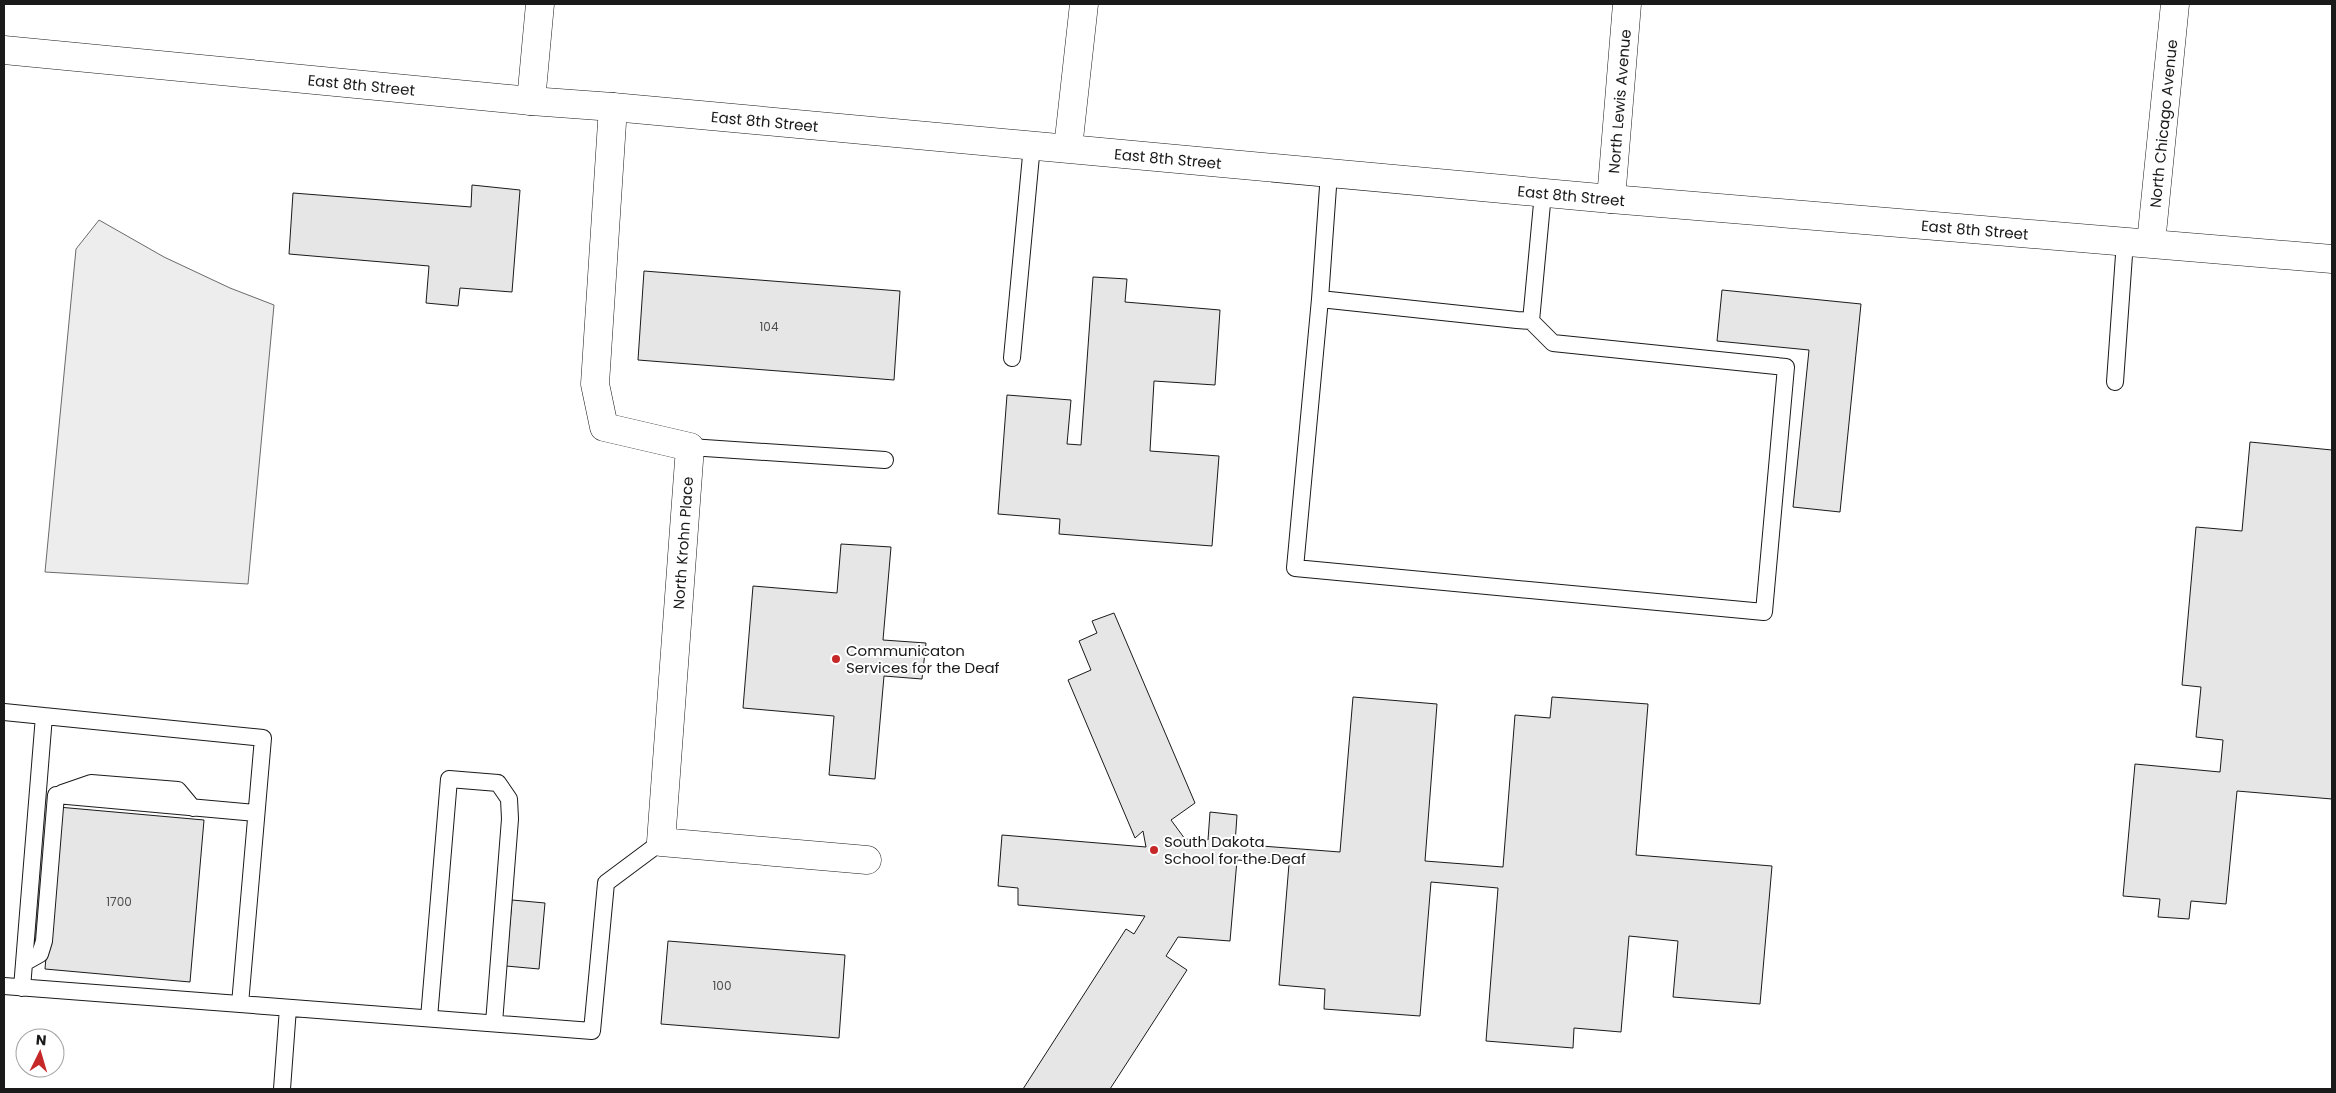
<svg xmlns="http://www.w3.org/2000/svg" width="2336" height="1093" font-family="Poppins,sans-serif">
	<style>
		.parking { fill: #ededed; stroke: #6a6a6a }
		.building { fill: #e6e6e6; stroke: #1a1a1a }
		.lines { fill: none; stroke-linecap: round; stroke-linejoin: round }
		.lane-casing { stroke: #1a1a1a; stroke-width: 18 }
		.street-casing { stroke: #1a1a1a; stroke-width: 29 }
		.secondary-casing { stroke: #1a1a1a; stroke-width: 29 }
		.lane { stroke: #fff; stroke-width: 16 }
		.street { stroke: #fff; stroke-width: 28 }
		.secondary { stroke: #fff; stroke-width: 28 }
		.poi-dot { fill: #c62828; stroke: #fff; stroke-width: 2 }
		.labels { text-anchor: middle; dominant-baseline: central; stroke-width: 4; stroke-linejoin: round; paint-order: stroke }
		.number-label { font-size: 12px; fill: #4d4d4d }
		.street-label { font-size: 15px; fill: #1a1a1a; stroke: #fff }
		.poi-label { font-size: 15px; fill: #1a1a1a; stroke: #fff; text-anchor: start }
	</style>
	<rect width="100%" height="100%" fill="#fff"/>
	<path class="parking" d="M99,220L164,257L230,288L274,305L248,584L45,572L76,249Z"/>
	<path class="building" d="M472,185L520,190L512,292L460,288L458,306L426,303L429,266L289,254L293,193L471,207Z
		M644,271L900,291L894,380L638,360Z
		M1093,277L1127,279L1125,302L1220,310L1215,385L1154,381L1150,451L1219,456L1212,546L1059,534L1060,519L998,514L1007,395L1071,400L1067,444L1081,445Z
		M1722,290L1861,304L1840,512L1793,507L1809,350L1717,341Z
		M2250,442L2332,450V799L2237,791L2226,904L2191,901L2189,919L2158,917L2160,899L2123,896L2135,764L2220,772L2223,740L2196,737L2201,687L2182,685L2196,527L2242,531Z
		M841,544L891,547L883,640L926,643L922,679L884,676L875,779L829,775L834,716L743,708L753,586L837,593Z
		M1114,613L1195,803L1171,820L1185,839L1208,840L1210,812L1237,815L1235,844L1340,852L1353,697L1437,704L1425,861L1503,867L1515,715L1550,718L1552,697L1648,704L1636,855L1772,866L1760,1004L1673,997L1678,941L1629,936L1621,1032L1574,1028L1573,1048L1486,1041L1498,888L1431,882L1420,1016L1324,1009L1325,989L1279,985L1289,864L1237,860L1230,941L1178,937L1166,956L1187,970L1110,1089H1023L1126,929L1134,934L1145,916L1018,905V888L998,886L1002,835L1146,847L1143,831L1135,838L1068,680L1091,670L1079,641L1097,633L1092,621Z
		M58,807L204,820L190,982L45,969Z
		M512,900L545,903L539,969L506,966Z
		M668,941L845,955L839,1038L661,1024Z"/>
	<g class="lines">
		<g class="lane-casing">
			<path id="lane" d="M1329,173L1320,299L1517,320L1531,321L1543,193
				M1320,299L1295,568L1764,612L1786,367L1553,343L1531,321
				M1012,358L1032,145
				M2115,382L2125,241
				M690,447L885,460
				M4,712L263,738L240,1004
				M62,793L91,783L178,790L193,808
				M24,963L40,954L44,941L56,795L256,813
				M4,986L592,1031L606,883L661,842
				M22,988L44,716
				M429,1018L449,779L498,783L509,799L510,819L494,1023
				M282,1089L288,1008"/>
		</g>
		<g class="street-casing">
			<g id="street">
				<path d="M531,101L540,4"/>
				<path d="M613,107L595,384L604,427L690,447L661,842L867,860"/>
				<path d="M1068,148L1084,4"/>
				<path id="s1" d="M1611,199L1627,4"/>
				<path id="s2" d="M2151,243L2175,4"/>
			</g>
		</g>
		<g class="secondary-casing">
			<g id="secondary">
				<path id="s3" d="M4,50L531,101L613,107L1611,199L2332,259"/>
			</g>
		</g>
		<use href="#lane" class="lane"/>
		<use href="#street" class="street"/>
		<use href="#secondary" class="secondary"/>
	</g>
	<g class="poi-dot">
		<circle cx="836" cy="659" r="5"/>
		<circle cx="1154" cy="850" r="5"/>
	</g>
	<g class="labels">
		<g class="number-label">
			<text x="769" y="326">104</text>
			<text x="119" y="901">1700</text>
			<text x="722" y="985">100</text>
		</g>
		<g class="street-label">
			<text stroke="none"><textPath href="#s3" startOffset="359">East 8th Street</textPath></text>
			<text stroke="none"><textPath href="#s1" startOffset="98">North Lewis Avenue</textPath></text>
			<text stroke="none"><textPath href="#s3" startOffset="764">East 8th Street</textPath></text>
			<text stroke="none"><textPath href="#s2" startOffset="120">North Chicago Avenue</textPath></text>
			<text stroke="none"><textPath href="#s3" startOffset="1169">East 8th Street</textPath></text>
			<text stroke="none"><textPath href="#s3" startOffset="1574">East 8th Street</textPath></text>
			<text stroke="none"><textPath href="#s3" startOffset="1979">East 8th Street</textPath></text>
			<text transform="translate(683 543) rotate(-86)">North Krohn Place</text>
		</g>
		<g class="poi-label">
			<text x="846" y="650">Communicaton<tspan x="846" dy="17">Services for the Deaf</tspan></text>
			<text x="1164" y="841">South Dakota<tspan x="1164" dy="17">School for the Deaf</tspan></text>
		</g>
	</g>
	<rect width="2336" height="1093" fill="none" stroke="#1a1a1a" stroke-width="10"/>
	<g transform="translate(40 1053) rotate(5)"><circle r="24" fill="#ffffff" stroke="#a3a3a3"/>
	<path d="M0-4L9 19L0 12L-9 19Z" fill="#c62828"/>
	<text y="-8" font-size="14" font-weight="bold" text-anchor="middle" fill="#1a1a1a">N</text>
	</g>
</svg>
